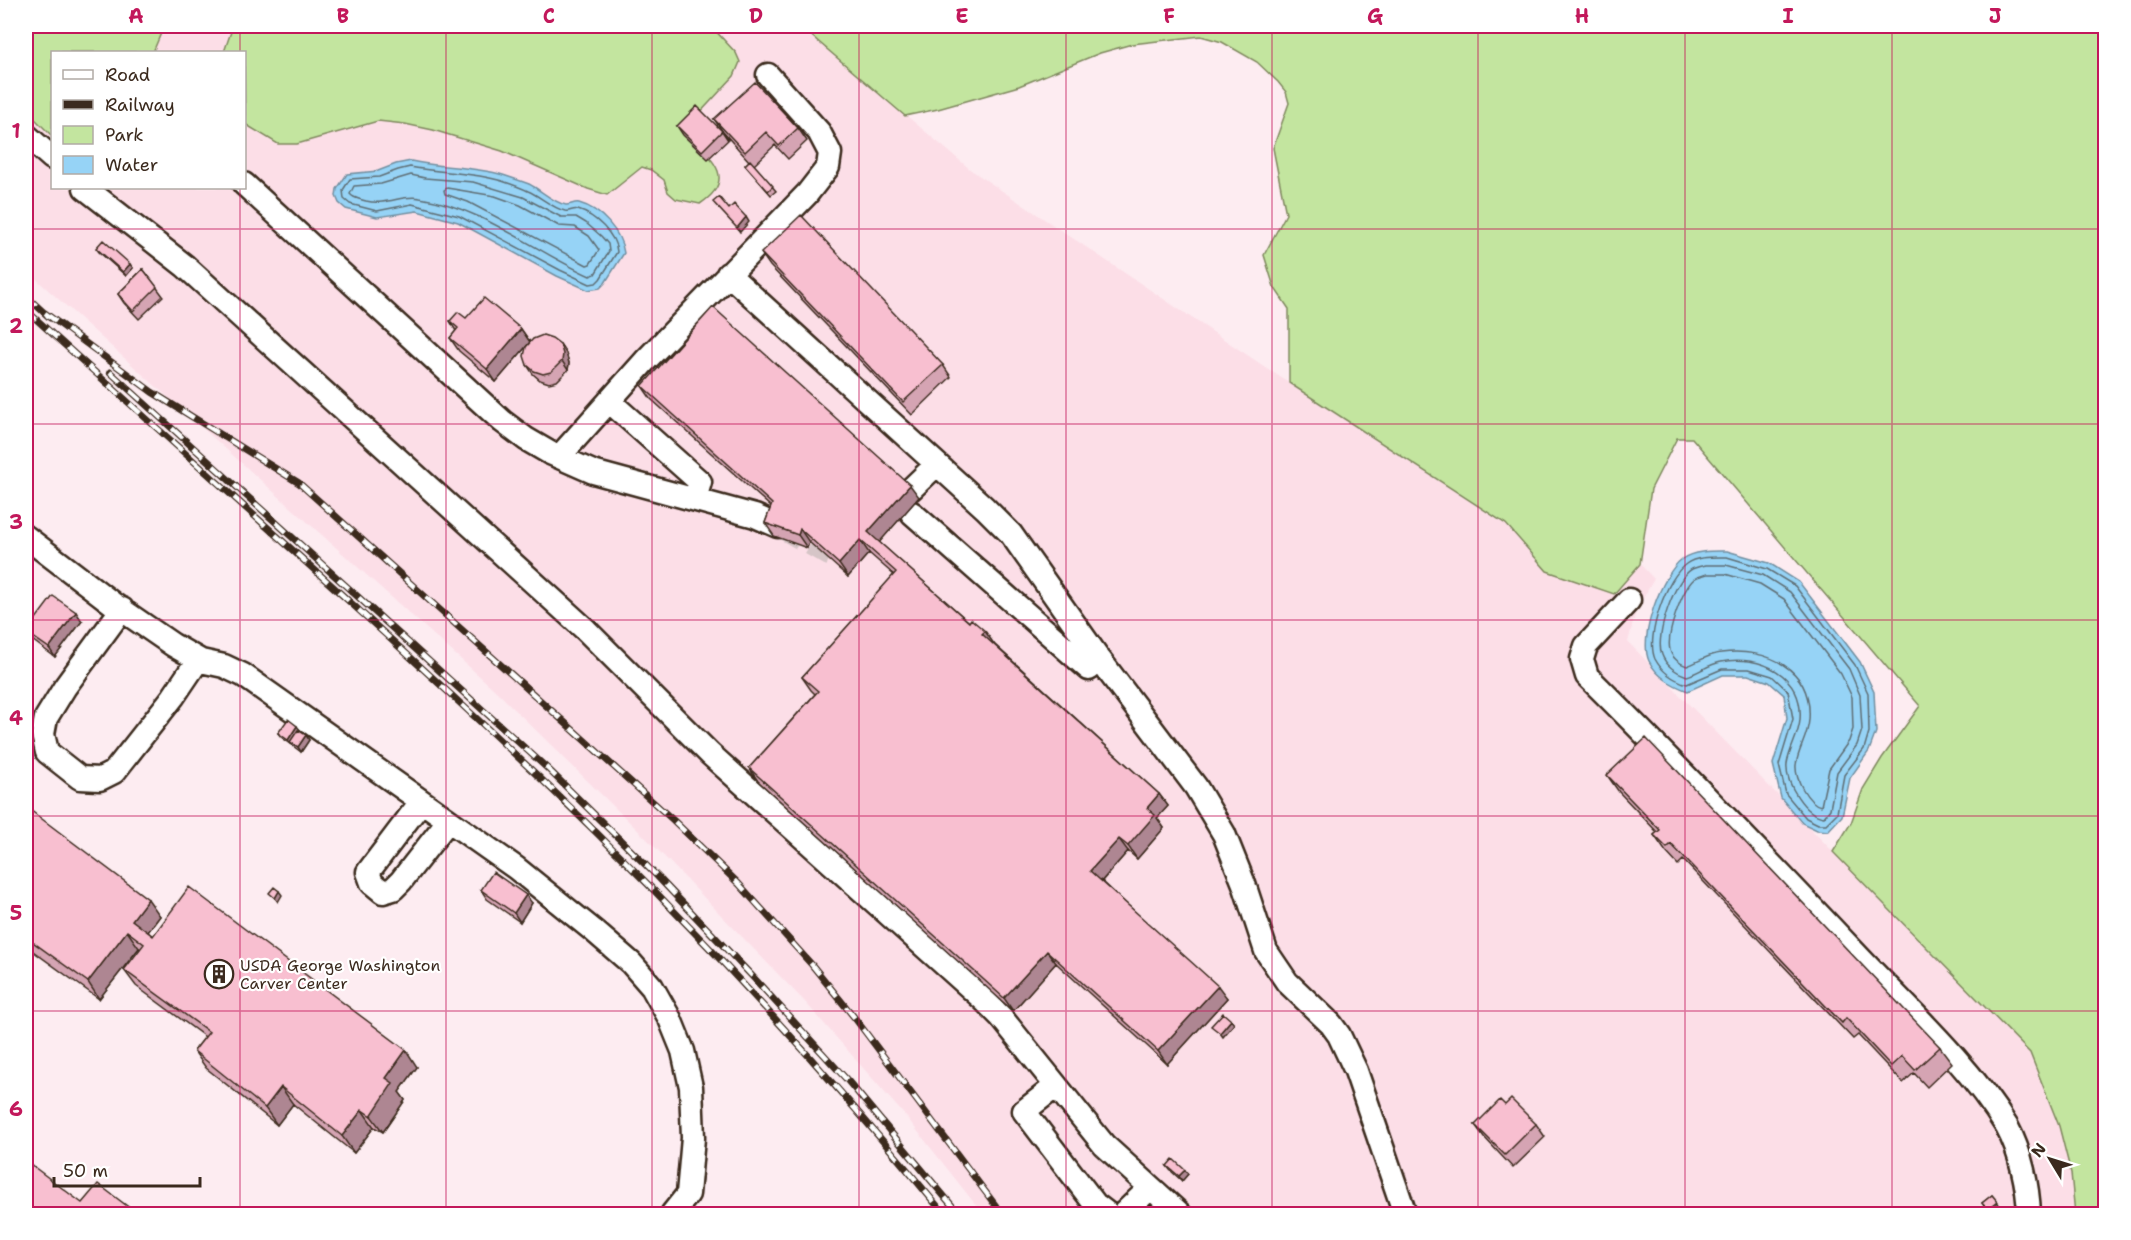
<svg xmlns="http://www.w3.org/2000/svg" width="2131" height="1240" font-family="'Shantell Sans',sans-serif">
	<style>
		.built { fill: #fcdee7 }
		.green { fill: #c3e59f; stroke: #7f885e; stroke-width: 1.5 }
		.water { fill: #96d3f6; stroke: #728fa0; stroke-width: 1.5 }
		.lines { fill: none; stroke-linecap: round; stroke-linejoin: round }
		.shore { stroke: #5f6e74; stroke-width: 1.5 }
		.minor-tunnel { stroke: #d6c5c7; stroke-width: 22; stroke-dasharray: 22 11; stroke-linecap: butt }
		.minor-casing { stroke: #3b2a1e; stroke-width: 27 }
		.minor { stroke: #fff; stroke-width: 22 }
		.rail-casing { stroke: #3b2a1e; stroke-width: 7 }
		.rail { stroke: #fff; stroke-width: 4.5; stroke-dasharray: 14; stroke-linecap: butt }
		.wall { fill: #d5a4b3; stroke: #3b2a1e; stroke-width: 1.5 }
		.shaded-wall { fill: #ae8692; stroke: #3b2a1e; stroke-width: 1.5 }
		.building { fill: #f8bfd0; stroke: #3b2a1e; stroke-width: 1.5 }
		.grid { fill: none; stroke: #c2185b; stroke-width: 1.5; stroke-opacity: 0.55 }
		.labels { text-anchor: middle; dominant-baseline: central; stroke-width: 4.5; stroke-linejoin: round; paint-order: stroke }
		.poi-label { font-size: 16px; fill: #3b2a1e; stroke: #fff; text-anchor: start }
		.neatline { fill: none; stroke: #c2185b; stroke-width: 2 }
		.grid-label { font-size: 20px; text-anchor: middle; font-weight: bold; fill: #c2185b }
	</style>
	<rect width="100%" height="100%" fill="#fdecf1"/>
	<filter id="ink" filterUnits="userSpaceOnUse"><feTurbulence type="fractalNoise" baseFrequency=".0167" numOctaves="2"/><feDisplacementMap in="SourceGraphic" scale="12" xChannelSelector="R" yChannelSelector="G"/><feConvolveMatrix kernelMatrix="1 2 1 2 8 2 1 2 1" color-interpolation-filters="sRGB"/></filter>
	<g filter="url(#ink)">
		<path class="built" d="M164,26H800L971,170L1289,383L1506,524L1547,571L1613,593L1640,564L1654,579L1636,611L1628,642L2030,1053L2059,1126L2071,1173L2075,1214H983L908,1119L806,1003L658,850L495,690L26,270V110L52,136V188H244V52H153Z"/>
		<path class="green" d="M26,26H164L153,52H52V136L26,110Z
			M233,26H711L736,53L740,62L734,76L683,131C707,155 741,177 700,204L676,199L668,192L664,180L651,170L642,167L607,195L588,189L502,151L433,130L405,124L378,121L297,144H278L245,124L244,52H224Z
			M800,26H2105V1214H2075L2071,1173L2059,1126L2030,1053L1833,852L1851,823L1863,789L1882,758L1920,706L1692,438H1677L1651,489L1640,564L1614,594L1547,571L1506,524L1289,383V309L1274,287L1264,255L1286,214L1273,148L1289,103L1286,92L1278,82L1257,62L1222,42L1201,36L1132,44L1100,53L1019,86L938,109L905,116Z"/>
		<path class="water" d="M411,161C441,168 473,166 503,175C512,178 521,181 529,184C541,190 553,203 566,205C570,205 575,202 579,203C601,209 621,232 624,253L605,283L600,288L588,290L557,276L458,222L417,211L377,217L346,209L339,203L336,196L337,189L347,174L378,171L396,164Z
			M1727,551L1769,563L1799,582L1860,662L1874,692L1876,732L1869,751L1850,778L1842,816L1828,831L1817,830L1802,823L1781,798L1773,764L1787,718L1784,695L1769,682L1748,675H1723L1688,691C1672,685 1657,677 1649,661C1638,637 1662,574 1682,559C1694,550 1714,551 1727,551Z"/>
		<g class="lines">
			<path class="shore" d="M410,167C441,173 472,172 502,181C511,184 520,187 528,191C540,196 552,208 565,211C570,212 574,208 578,210C595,215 616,235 617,252L600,279L596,283L590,284L560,270L459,216L412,204L377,211L350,204L344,199L343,190L350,179L379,177L398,170Z
				M411,175L425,178L473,182L523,197L561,217H576L586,223L601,236L608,244L609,251L595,274L590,276C534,251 483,208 420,198C402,194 388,206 366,201C360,199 354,199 350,194L354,186L381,184Z
				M447,188L495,196L520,205L559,226L575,227L589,236L599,250L590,264L587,265L468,202L445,194L444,190Z
				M1727,557L1767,569L1795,586L1855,665L1868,693L1869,732L1864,749L1844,775L1837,813L1826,824H1818L1806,818L1786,794L1779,765L1793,719L1788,691L1772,676L1749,669H1722L1687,684C1674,680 1662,672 1655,659C1645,637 1667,577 1686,564C1696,556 1715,557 1727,557Z
				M1706,565H1726L1763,575L1790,592L1849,669L1860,695L1862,730L1857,745L1837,772L1830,809L1824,817C1805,815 1785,783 1787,764C1789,749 1799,735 1800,720C1804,675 1760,654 1721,662C1709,664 1698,673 1687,676C1677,673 1666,666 1662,655C1654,637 1675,578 1692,569C1696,567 1702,566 1706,565Z
				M1707,574H1725L1760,584L1784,599L1841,674L1852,697L1853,729L1849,741L1829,769L1821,806C1807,803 1795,778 1796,765C1798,750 1808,736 1809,720C1813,668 1766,647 1721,653C1709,654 1698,662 1687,666C1680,664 1672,658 1670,650C1666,634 1682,590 1694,579C1698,576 1702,576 1707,574Z"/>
			<path class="minor-tunnel" d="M782,528L829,555L843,559"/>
			<g class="minor-casing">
				<path id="minor" d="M26,135L52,158
					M244,184L502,421L526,439L550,453L593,472L755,516L778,526
					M85,188L185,266L586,630L710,754L984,1000L1001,1017L1104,1145L1180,1214
					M728,274L985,508L1011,534L1100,660L1196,787L1224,834L1244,884L1266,951L1287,982L1331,1024L1339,1035L1356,1071L1405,1214
					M609,401L700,482L695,499
					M559,457L645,361L807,194L828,167L830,153L819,132L768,75
					M911,489L936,465
					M912,513L1089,669L1100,660
					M26,537L112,603L173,645L201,661L224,666L243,675L516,868L594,931L631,963L652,987L670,1019L683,1051L691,1087L693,1138L688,1194L672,1214
					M1629,600L1586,646L1582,659L1587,676C1679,767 1769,862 1858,956C1909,1010 1968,1063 2007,1127C2021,1153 2028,1186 2029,1214
					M122,609L65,687L46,718L43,734L47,752L80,778L100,779L114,772L173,697L198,660
					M421,802L368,872L372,883L383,892L393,889L401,881L448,821
					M1056,1086L1024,1111L1095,1204L1108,1214
					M1123,1214L1150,1188"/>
			</g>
			<use href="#minor" class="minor"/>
			<g class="rail-casing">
				<path id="rail" d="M26,296L50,318
					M26,310C197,465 371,618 539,777C683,914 818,1061 944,1214
					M45,313L152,392L299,483L673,820L739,884L812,965L854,1017L1002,1214
					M110,372L548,769L657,876L752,976L848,1081L959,1214"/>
			</g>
			<use href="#rail" class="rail"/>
		</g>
		<path class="wall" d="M714,119L798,128L807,141L788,159L775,145L754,165L776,191L771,195L745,165L749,161L723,132Z
			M677,126L722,131L728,140L708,159L683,135Z
			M96,248L133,268L126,276L99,252Z
			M761,253L943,365L951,377L912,415L770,266Z
			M143,269L163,296L139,319L124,303L118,294Z
			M466,318L521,329L530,342L496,382L459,351L450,338L456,331L450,321Z
			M560,344L566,353L569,363L568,370L557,381L549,383L540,380L533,374L527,365Z
			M642,386L919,497L879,542L994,644L1159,794L1168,806L1157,818L1164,828L1137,859L1128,851L1102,881L1227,998L1167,1064L1056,963L1013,1011L758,781L749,768L815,694L811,690L802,677L894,575L869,553L848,577L809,542L807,548L774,536L765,523L771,507L651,399Z
			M82,621L55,657L32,640L26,632Z
			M300,730V731L309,740L301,752L293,746L291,743V744L281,737L278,733Z
			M1607,775L1940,1047L1952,1063L1927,1087L1914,1073L1903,1083L1858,1035L1853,1039L1683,860L1678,865L1666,852L1654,835L1657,832L1619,792Z
			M26,807L160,916L148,932L153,936L417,1067L399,1092L405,1100L383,1132L374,1127L354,1153L293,1104L277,1125L206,1068L194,1051L205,1037L136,986L124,970L141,949L139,948L99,999L26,946Z
			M481,890L532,903L520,922L487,899Z
			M1536,1124L1545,1137L1513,1168L1484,1137L1475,1125Z
			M1167,1166L1188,1174L1182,1181L1170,1170Z
			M1992,1195L2001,1207L1990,1215L1982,1203Z"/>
		<path class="shaded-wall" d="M746,217L749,222L740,232L737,228Z
			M130,264L133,268L126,276L123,272Z
			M521,329L530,342L496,382L487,369Z
			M560,344L566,353L569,363L568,370L562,361Z
			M910,485L919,497L877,545L868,532Z
			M800,529L809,542L807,548L798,535Z
			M860,540L869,553L848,577L839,564Z
			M76,612L82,621L55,657L49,648Z
			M985,631L994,644L991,647L982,634Z
			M297,726L300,730L291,744L288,740Z
			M306,735L309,740L301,752L298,747Z
			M1159,794L1168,806L1157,818L1164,828L1137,859L1128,846L1147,808Z
			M1119,839L1128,851L1099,884L1090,871Z
			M279,891L282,895L278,902L275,898Z
			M526,895L532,903L520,922L514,913Z
			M148,899L160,916L144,937L132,920Z
			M127,931L139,948L99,999L88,982Z
			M1047,951L1056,963L1013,1011L1004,998Z
			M1218,986L1227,998L1167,1064L1158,1051Z
			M1231,1020L1234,1024L1223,1037L1220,1033Z
			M406,1050L417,1067L399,1092L405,1100L383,1132L371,1116L386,1078Z
			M281,1087L293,1104L277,1125L265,1108Z
			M362,1110L374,1127L354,1153L342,1136Z
			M1185,1170L1188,1174L1182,1181L1179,1176Z"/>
		<path class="building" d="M755,82L798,128L779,146L766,132L745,152L714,119Z
			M697,106L722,131L702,151L677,126Z
			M750,160L773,186L768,191L745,165Z
			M719,197L729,209L734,204L746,217L737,228L713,202Z
			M801,215L943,365L903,402L761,253Z
			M103,240L130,264L123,272L96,248Z
			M143,269L157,287L133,311L118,294Z
			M484,298L521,329L487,369L450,338L458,328L450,321L458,312L466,318Z
			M713,307L910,485L868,532L969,622L971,619L985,631L982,634L1159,794L1147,808L1155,815L1128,846L1119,839L1090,871L1218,986L1158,1051L1047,951L1004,998L749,768L818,691L802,677L896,572L860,540L839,564L800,529L798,535L765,523L772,504L642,386Z
			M543,335L552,338L560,344L563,354L562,361L551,372L543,374L534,371L527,365L524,356L526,347L533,339Z
			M53,596L76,612L49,648L26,632Z
			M288,719L297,726L288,740L278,733Z
			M298,730L306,735L298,747L290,742Z
			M1646,738L1940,1047L1915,1070L1902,1056L1891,1066L1846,1018L1842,1023L1671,844L1667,848L1654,835L1660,830L1607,775Z
			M26,807L148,899L132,920L153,936L189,887L406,1050L386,1078L393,1083L371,1116L362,1110L342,1136L281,1087L265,1108L194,1051L209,1032L124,970L144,944L127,931L88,982L26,937Z
			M493,872L526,895L514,913L481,890Z
			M274,887L279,891L275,898L269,893Z
			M1223,1013L1231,1020L1220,1033L1211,1026Z
			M1511,1099L1536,1124L1505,1155L1475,1125L1500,1100L1505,1105Z
			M1173,1159L1185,1170L1179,1176L1167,1166Z
			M26,1161L82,1203L98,1184L139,1215H26Z
			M1992,1195L1998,1202L1988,1210L1982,1203Z"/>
	</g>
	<path class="grid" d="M240,26V52M446,26V1214M652,26V1214M859,26V1214M1066,26V1214M1272,26V1214M1478,26V1214M1685,26V1214M1892,26V1214M240,188V1214M26,229H2106M26,424H2106M26,620H2106M26,816H2106M26,1011H2106"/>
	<defs>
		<g id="building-ring" transform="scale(1.5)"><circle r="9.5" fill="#fff" stroke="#3b2a1e" stroke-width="1.5"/><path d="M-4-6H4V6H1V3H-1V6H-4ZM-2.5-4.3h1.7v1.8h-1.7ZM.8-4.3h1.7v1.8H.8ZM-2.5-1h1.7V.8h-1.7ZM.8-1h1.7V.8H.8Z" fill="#3b2a1e"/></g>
	</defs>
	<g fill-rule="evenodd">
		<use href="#building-ring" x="219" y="974"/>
	</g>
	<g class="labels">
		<g class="poi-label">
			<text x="240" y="965">USDA George Washington<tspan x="240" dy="18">Carver Center</tspan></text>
		</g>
	</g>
	<rect width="2131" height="1240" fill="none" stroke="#fff" stroke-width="66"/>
	<rect x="51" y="51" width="195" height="138" fill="#ffffff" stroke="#b1aaa5" stroke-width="1.5"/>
	<rect x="63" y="70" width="30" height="9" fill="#ffffff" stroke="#b1aaa5" stroke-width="1.5"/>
	<text x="105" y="81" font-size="18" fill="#3b2a1e">Road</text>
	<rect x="63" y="100" width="30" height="9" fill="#3b2a1e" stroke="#b1aaa5" stroke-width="1.5"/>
	<text x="105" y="111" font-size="18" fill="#3b2a1e">Railway</text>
	<rect x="63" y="126" width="30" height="18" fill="#c3e59f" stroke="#b1aaa5" stroke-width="1.5"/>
	<text x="105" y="141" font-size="18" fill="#3b2a1e">Park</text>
	<rect x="63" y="156" width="30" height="18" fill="#96d3f6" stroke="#b1aaa5" stroke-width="1.5"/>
	<text x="105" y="171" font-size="18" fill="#3b2a1e">Water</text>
	<g transform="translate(2050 1159) rotate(308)" stroke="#ffffff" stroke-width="4.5" paint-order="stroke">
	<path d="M0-4.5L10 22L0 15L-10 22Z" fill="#3b2a1e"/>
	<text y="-9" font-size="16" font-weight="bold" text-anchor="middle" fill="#3b2a1e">N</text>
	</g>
	<path d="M54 1177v9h146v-9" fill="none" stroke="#3b2a1e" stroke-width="3"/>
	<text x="63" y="1177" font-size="18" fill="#3b2a1e" stroke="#ffffff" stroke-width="4.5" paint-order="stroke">50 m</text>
	<rect x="33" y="33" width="2065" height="1174" class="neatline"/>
	<g class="grid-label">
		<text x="136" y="23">A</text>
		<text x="343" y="23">B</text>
		<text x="549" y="23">C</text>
		<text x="756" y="23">D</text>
		<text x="962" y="23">E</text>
		<text x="1169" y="23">F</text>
		<text x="1375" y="23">G</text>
		<text x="1582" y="23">H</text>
		<text x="1788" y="23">I</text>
		<text x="1995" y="23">J</text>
		<text x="16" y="138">1</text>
		<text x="16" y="333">2</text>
		<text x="16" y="529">3</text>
		<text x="16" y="725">4</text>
		<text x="16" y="920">5</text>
		<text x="16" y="1116">6</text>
	</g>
</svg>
